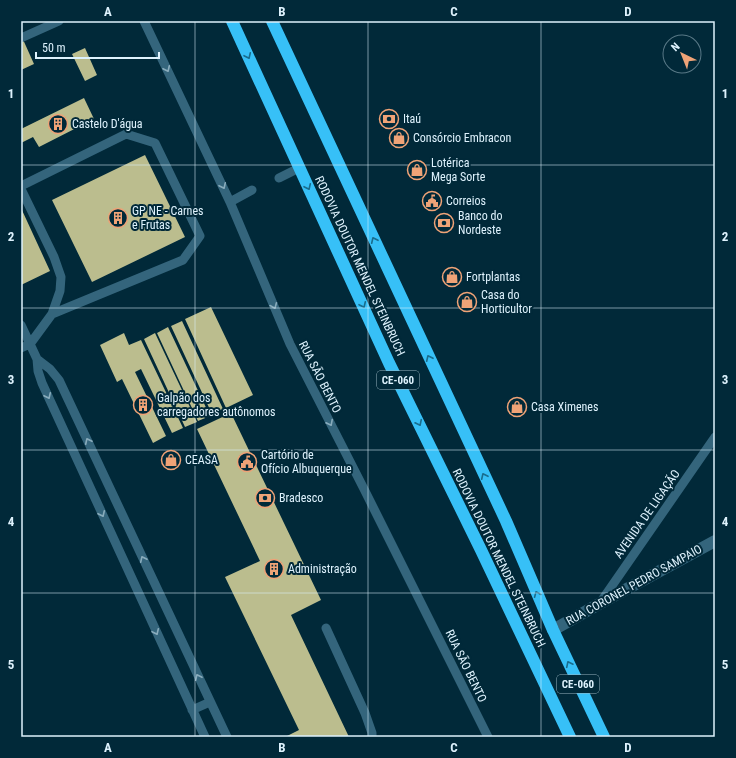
<svg xmlns="http://www.w3.org/2000/svg" width="736" height="758" font-family="'Roboto Condensed',sans-serif">
	<style>
		.building { fill: #bbbd8e }
		.lines { fill: none; stroke-linecap: round; stroke-linejoin: round }
		.lane { stroke: #34657c; stroke-width: 9 }
		.street { stroke: #34657c; stroke-width: 12 }
		.highway { stroke: #37c0f7; stroke-width: 12 }
		.oneway { stroke: #196d8e }
		.oneway2 { stroke: #89acbc }
		.grid { fill: none; stroke: #def2fd; stroke-width: 1; stroke-opacity: 0.55 }
		.labels { text-anchor: middle; dominant-baseline: central; stroke-width: 4; stroke-linejoin: round; paint-order: stroke }
		.shield { fill: #012939; stroke: #9cb6c2; stroke-width: 1 }
		.shield-label { font-size: 11px; font-weight: bold; fill: #def2fd }
		.poi-label { font-size: 12px; fill: #def2fd; stroke: #012939; text-anchor: start }
		.street-label { font-size: 12px; fill: #def2fd; stroke: #012939 }
		.neatline { fill: none; stroke: #def2fd; stroke-width: 1.5 }
		.grid-label { font-size: 13px; text-anchor: middle; font-weight: bold; fill: #def2fd }
	</style>
	<rect width="100%" height="100%" fill="#012939"/>
	<path class="building" d="M21,35L34,64L21,70Z
		M85,48L97,75L85,81L72,54Z
		M84,98L94,119L39,147L33,137L21,143V129Z
		M145,155L185,237L92,282L52,200Z
		M21,208L50,271L21,285Z
		M211,307L253,395L226,408L185,319Z
		M182,321L223,409L212,414L171,326Z
		M168,327L210,416L198,421L157,333Z
		M124,333L129,345L141,340L183,428L172,433L141,369L135,372L166,436L153,443L122,379L117,382L100,345Z
		M155,333L197,422L185,427L144,339Z
		M231,413L321,600L291,615L349,737H285L299,730L225,577L260,561L197,429Z"/>
	<g class="lines">
		<path class="lane" d="M144,21L230,202L290,344L364,489L488,737
			M21,38L59,21
			M279,178L299,168
			M21,186L126,134L155,143L200,236L183,260L52,314
			M21,189L54,257L61,277L60,291L52,314L30,344L37,359L38,371L42,383L205,737
			M230,202L252,190
			M21,325L30,344L21,348
			M37,359L50,369L59,380L227,737
			M600,603L715,437
			M326,628L365,713L372,733V737
			M192,710L210,702"/>
		<path class="street" d="M553,630L599,604L715,541"/>
		<path class="highway" d="M232,21L389,363L481,550L570,737
			M272,21L506,521L553,630L604,737"/>
	</g>
	<defs><path id="oneway-chevron" d="M-2-3.5L2.5 0L-2 3.5" fill="none" stroke-width="1.6" stroke-linecap="round" stroke-linejoin="round"/></defs>
	<g class="oneway">
		<use href="#oneway-chevron" transform="translate(248 56) rotate(65)"/>
		<use href="#oneway-chevron" transform="translate(308 187) rotate(65)"/>
		<use href="#oneway-chevron" transform="translate(374 240) rotate(-115)"/>
		<use href="#oneway-chevron" transform="translate(363 305) rotate(65)"/>
		<use href="#oneway-chevron" transform="translate(429 358) rotate(-115)"/>
		<use href="#oneway-chevron" transform="translate(419 423) rotate(64)"/>
		<use href="#oneway-chevron" transform="translate(484 476) rotate(-115)"/>
		<use href="#oneway-chevron" transform="translate(537 594) rotate(-113)"/>
		<use href="#oneway-chevron" transform="translate(569 664) rotate(-116)"/>
	</g>
	<g class="oneway2">
		<use href="#oneway-chevron" transform="translate(167 69) rotate(65)"/>
		<use href="#oneway-chevron" transform="translate(223 186) rotate(65)"/>
		<use href="#oneway-chevron" transform="translate(274 306) rotate(67)"/>
		<use href="#oneway-chevron" transform="translate(48 396) rotate(65)"/>
		<use href="#oneway-chevron" transform="translate(330 423) rotate(63)"/>
		<use href="#oneway-chevron" transform="translate(88 441) rotate(-115)"/>
		<use href="#oneway-chevron" transform="translate(102 514) rotate(65)"/>
		<use href="#oneway-chevron" transform="translate(143 559) rotate(-115)"/>
		<use href="#oneway-chevron" transform="translate(156 632) rotate(65)"/>
		<use href="#oneway-chevron" transform="translate(198 677) rotate(-115)"/>
	</g>
	<path class="grid" d="M195,21V737M368,21V737M541,21V737M21,165H715M21,308H715M21,450H715M21,593H715"/>
	<defs>
		<g id="bank-ring" transform="scale(1)"><circle r="9.5" fill="#012939" stroke="#efa377" stroke-width="1.5"/><path d="M-6-4H6V4H-6ZM0-2.3a2.3 2.3 0 1 0 0 4.6a2.3 2.3 0 1 0 0-4.6Z" fill="#efa377"/></g>
		<g id="building-ring" transform="scale(1)"><circle r="9.5" fill="#012939" stroke="#efa377" stroke-width="1.5"/><path d="M-4-6H4V6H1V3H-1V6H-4ZM-2.5-4.3h1.7v1.8h-1.7ZM.8-4.3h1.7v1.8H.8ZM-2.5-1h1.7V.8h-1.7ZM.8-1h1.7V.8H.8Z" fill="#efa377"/></g>
		<g id="shop-ring" transform="scale(1)"><circle r="9.5" fill="#012939" stroke="#efa377" stroke-width="1.5"/><path d="M-5-2.5h2.3a2.7 3.5 0 0 1 5.4 0H5L5.5 6h-11ZM-1.5-2.5h3a1.5 2.3 0 0 0-3 0Z" fill="#efa377"/></g>
		<g id="civic-ring" transform="scale(1)"><circle r="9.5" fill="#012939" stroke="#efa377" stroke-width="1.5"/><path d="M-.6-6.5H3V-4.5H.6V-3L4-1V1h2V6H-6V1h2V-1L-.6-3ZM-1.2 2.5V6h2.4V2.5Z" fill="#efa377"/></g>
	</defs>
	<g fill-rule="evenodd">
		<use href="#bank-ring" x="389" y="119"/>
		<use href="#building-ring" x="58" y="124"/>
		<use href="#shop-ring" x="399" y="138"/>
		<use href="#shop-ring" x="417" y="170"/>
		<use href="#civic-ring" x="432" y="201"/>
		<use href="#building-ring" x="118" y="218"/>
		<use href="#bank-ring" x="444" y="223"/>
		<use href="#shop-ring" x="452" y="277"/>
		<use href="#shop-ring" x="467" y="302"/>
		<use href="#building-ring" x="143" y="405"/>
		<use href="#shop-ring" x="517" y="407"/>
		<use href="#shop-ring" x="171" y="460"/>
		<use href="#civic-ring" x="247" y="462"/>
		<use href="#bank-ring" x="265" y="498"/>
		<use href="#building-ring" x="274" y="569"/>
	</g>
	<g class="labels">
		<g class="shield">
			<rect x="377" y="371" width="42" height="18" rx="3"/>
			<rect x="557" y="675" width="42" height="18" rx="3"/>
		</g>
		<g class="shield-label">
			<text x="398" y="380">CE-060</text>
			<text x="578" y="684">CE-060</text>
		</g>
		<g class="poi-label">
			<text x="403" y="119">Itaú</text>
			<text x="72" y="124">Castelo D'água</text>
			<text x="413" y="138">Consórcio Embracon</text>
			<text x="431" y="163">Lotérica<tspan x="431" dy="14">Mega Sorte</tspan></text>
			<text x="446" y="201">Correios</text>
			<text x="132" y="211">GP NE - Carnes<tspan x="132" dy="14">e Frutas</tspan></text>
			<text x="458" y="216">Banco do<tspan x="458" dy="14">Nordeste</tspan></text>
			<text x="466" y="277">Fortplantas</text>
			<text x="481" y="295">Casa do<tspan x="481" dy="14">Horticultor</tspan></text>
			<text x="157" y="398">Galpão dos<tspan x="157" dy="14">carregadores autônomos</tspan></text>
			<text x="531" y="407">Casa Ximenes</text>
			<text x="261" y="455">Cartório de<tspan x="261" dy="14">Ofício Albuquerque</tspan></text>
			<text x="185" y="460">CEASA</text>
			<text x="279" y="498">Bradesco</text>
			<text x="288" y="569">Administração</text>
		</g>
		<g class="street-label">
			<text transform="translate(360 266) rotate(65)">RODOVIA DOUTOR MENDEL STEINBRUCH</text>
			<text transform="translate(320 377) rotate(63)">RUA SÃO BENTO</text>
			<text transform="translate(647 514) rotate(-55)">AVENIDA DE LIGAÇÃO</text>
			<text transform="translate(499 558) rotate(64)">RODOVIA DOUTOR MENDEL STEINBRUCH</text>
			<text transform="translate(634 585) rotate(-29)">RUA CORONEL PEDRO SAMPAIO</text>
			<text transform="translate(466 666) rotate(64)">RUA SÃO BENTO</text>
		</g>
	</g>
	<rect width="736" height="758" fill="none" stroke="#012939" stroke-width="44"/>
	<g transform="translate(682 54) rotate(317)"><circle r="19" fill="#012939" stroke="#597987"/>
	<path d="M0-3L7 15L0 10L-7 15Z" fill="#efa377"/>
	<text y="-6" font-size="11" font-weight="bold" text-anchor="middle" fill="#def2fd">N</text>
	</g>
	<path d="M36 52v6h123v-6" fill="none" stroke="#def2fd" stroke-width="2"/>
	<text x="42" y="52" font-size="12" fill="#def2fd" stroke="#012939" stroke-width="3" paint-order="stroke">50 m</text>
	<rect x="22" y="22" width="692" height="714" class="neatline"/>
	<g class="grid-label">
		<text x="108" y="16">A</text>
		<text x="282" y="16">B</text>
		<text x="454" y="16">C</text>
		<text x="628" y="16">D</text>
		<text x="11" y="98">1</text>
		<text x="725" y="98">1</text>
		<text x="11" y="241">2</text>
		<text x="725" y="241">2</text>
		<text x="11" y="384">3</text>
		<text x="725" y="384">3</text>
		<text x="11" y="526">4</text>
		<text x="725" y="526">4</text>
		<text x="11" y="669">5</text>
		<text x="725" y="669">5</text>
		<text x="108" y="752">A</text>
		<text x="282" y="752">B</text>
		<text x="454" y="752">C</text>
		<text x="628" y="752">D</text>
	</g>
</svg>
